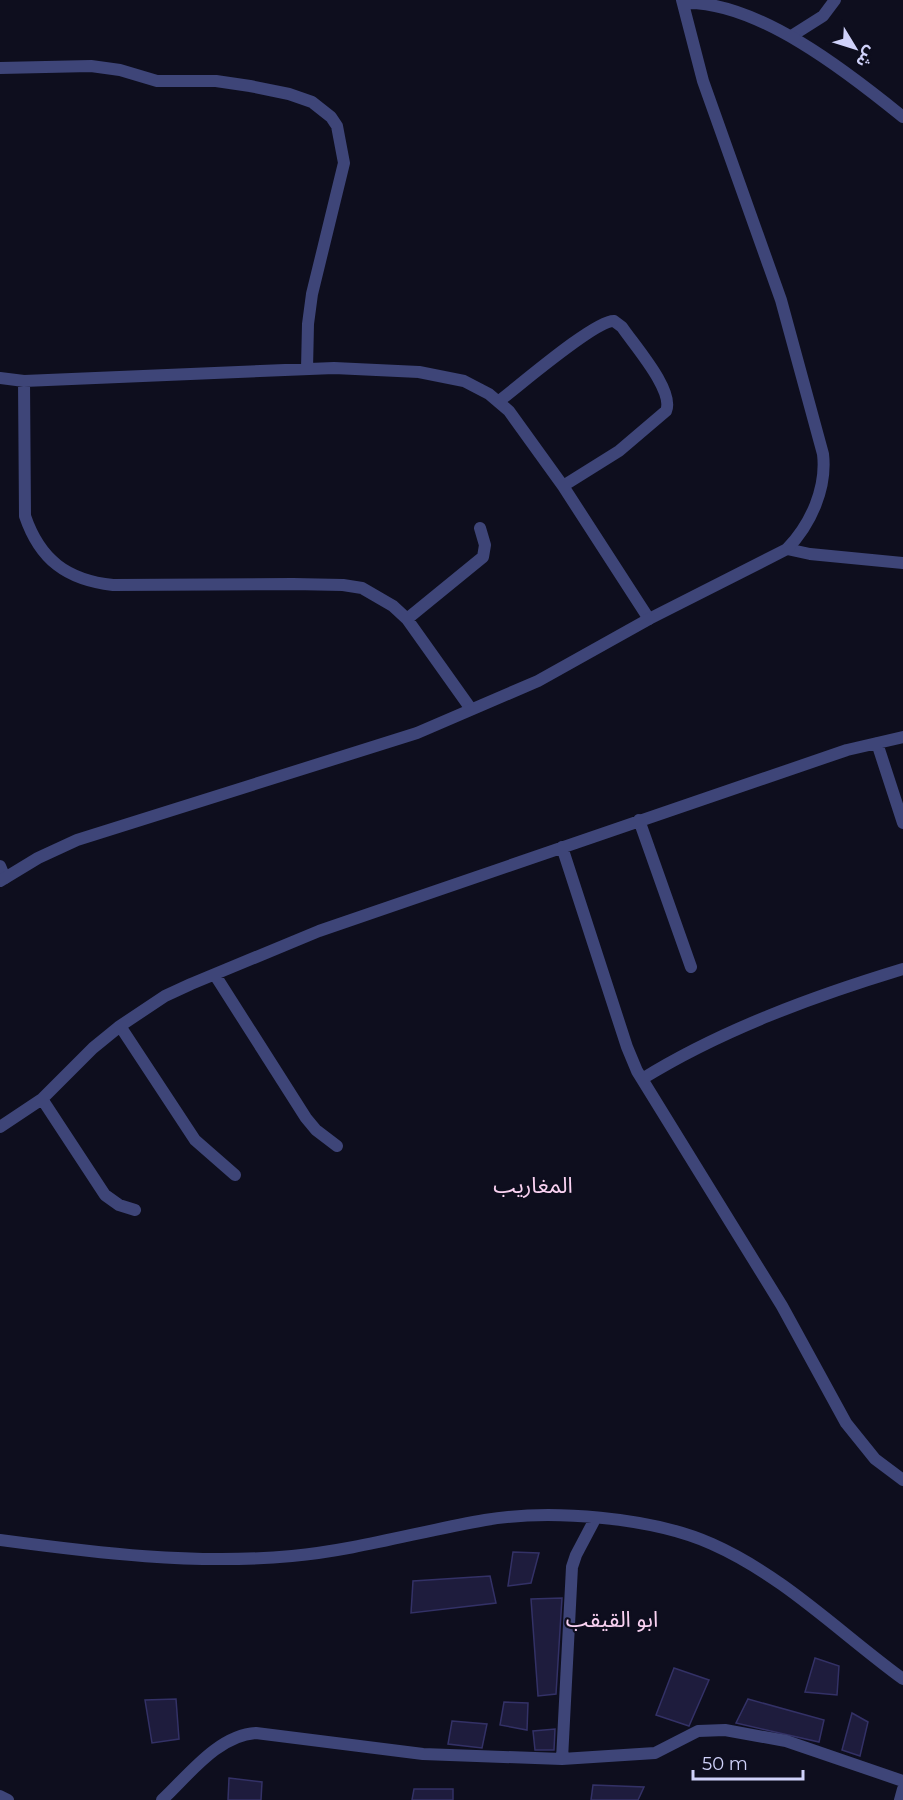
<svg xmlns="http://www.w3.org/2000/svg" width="903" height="1800" font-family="Montserrat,'Noto Sans Arabic',sans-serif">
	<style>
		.building { fill: #1e1c3d; stroke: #333166; stroke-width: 1.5 }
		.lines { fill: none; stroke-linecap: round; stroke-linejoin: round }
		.minor { stroke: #3e4578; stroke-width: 12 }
		.tertiary { stroke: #3e4578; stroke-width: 12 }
		.labels { text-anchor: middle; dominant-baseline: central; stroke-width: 4.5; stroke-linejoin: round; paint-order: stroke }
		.neighbourhood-label { font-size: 22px; fill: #fad2f2; stroke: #0e0e1e }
	</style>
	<rect width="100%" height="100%" fill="#0e0e1e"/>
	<path class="building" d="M513,1552L539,1553L531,1583L508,1586Z
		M490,1576L496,1603L411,1613L413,1581Z
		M562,1598L556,1694L538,1696L531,1599Z
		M815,1658L839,1666L837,1695L805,1692Z
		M674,1668L709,1680L689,1726L656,1715Z
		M176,1699L179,1739L152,1743L145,1700Z
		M748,1699L824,1720L819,1742L736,1723Z
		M504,1702L528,1703L527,1730L500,1725Z
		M852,1713L868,1722L860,1756L842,1750Z
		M452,1721L487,1724L482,1748L448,1744Z
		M555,1729L554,1750H535L533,1731Z
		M229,1778L262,1782L261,1800H228Z
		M593,1785L644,1787L638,1800H591Z
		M414,1789H453V1800H412Z"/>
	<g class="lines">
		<path class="minor" d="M793,35L823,16L835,0
			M0,68L91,66L120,70L157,81H216L250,86L289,94L312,102L331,117L337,126L344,163L312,294L308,324L307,369
			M0,378L24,381L334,368L419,372L464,381L489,394L509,411L563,486L649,619
			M24,381L25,516C40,560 67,580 113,585L293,584L343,585L362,588L393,606L407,619L471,709
			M499,401C518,387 595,320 614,321L622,327C634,345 675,391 666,411L619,451L563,486
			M787,549L810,554L903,563
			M407,619L483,557L485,545L480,528
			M877,743L903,823
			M639,820L691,967
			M562,847L627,1047L637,1071L782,1306L846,1423L875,1459L903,1480
			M0,866L5,878
			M215,975L306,1118L316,1130L337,1146
			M120,1026L195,1140L235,1175
			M642,1079C721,1030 814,996 903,969
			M42,1099L105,1195L119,1205L135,1210
			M0,1127L42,1099L93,1048L120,1026L165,996L191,984L319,931L847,750L903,737
			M0,1540C97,1553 194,1565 292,1556C357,1550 421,1531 485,1520C550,1509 652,1517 712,1544C784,1576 840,1633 903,1679
			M562,1759L572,1567L576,1555L595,1519
			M0,1796L8,1800
			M162,1800C188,1776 218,1735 256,1733L423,1754L562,1759L655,1753L698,1731L725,1730L786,1741L903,1781
			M900,1800L903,1789"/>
		<path class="tertiary" d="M684,3C757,0 850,74 903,117
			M0,881L38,858L77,840L417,733L538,681L649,619L787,549C811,524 827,488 823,454L781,300L703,81L682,0"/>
	</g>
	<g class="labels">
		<g class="neighbourhood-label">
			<text x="533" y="1185">المغاريب</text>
			<text x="612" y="1619">ابو القيقب</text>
		</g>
	</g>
	<g transform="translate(855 48) rotate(128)" stroke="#0e0e1e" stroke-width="4.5" paint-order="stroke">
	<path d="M0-4.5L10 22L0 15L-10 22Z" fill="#d0d2fa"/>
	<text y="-9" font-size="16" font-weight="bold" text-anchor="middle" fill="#d0d2fa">ش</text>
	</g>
	<path d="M693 1770v9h110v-9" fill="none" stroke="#d0d2fa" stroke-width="3"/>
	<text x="702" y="1770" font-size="18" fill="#d0d2fa" stroke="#0e0e1e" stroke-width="4.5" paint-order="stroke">50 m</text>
</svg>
